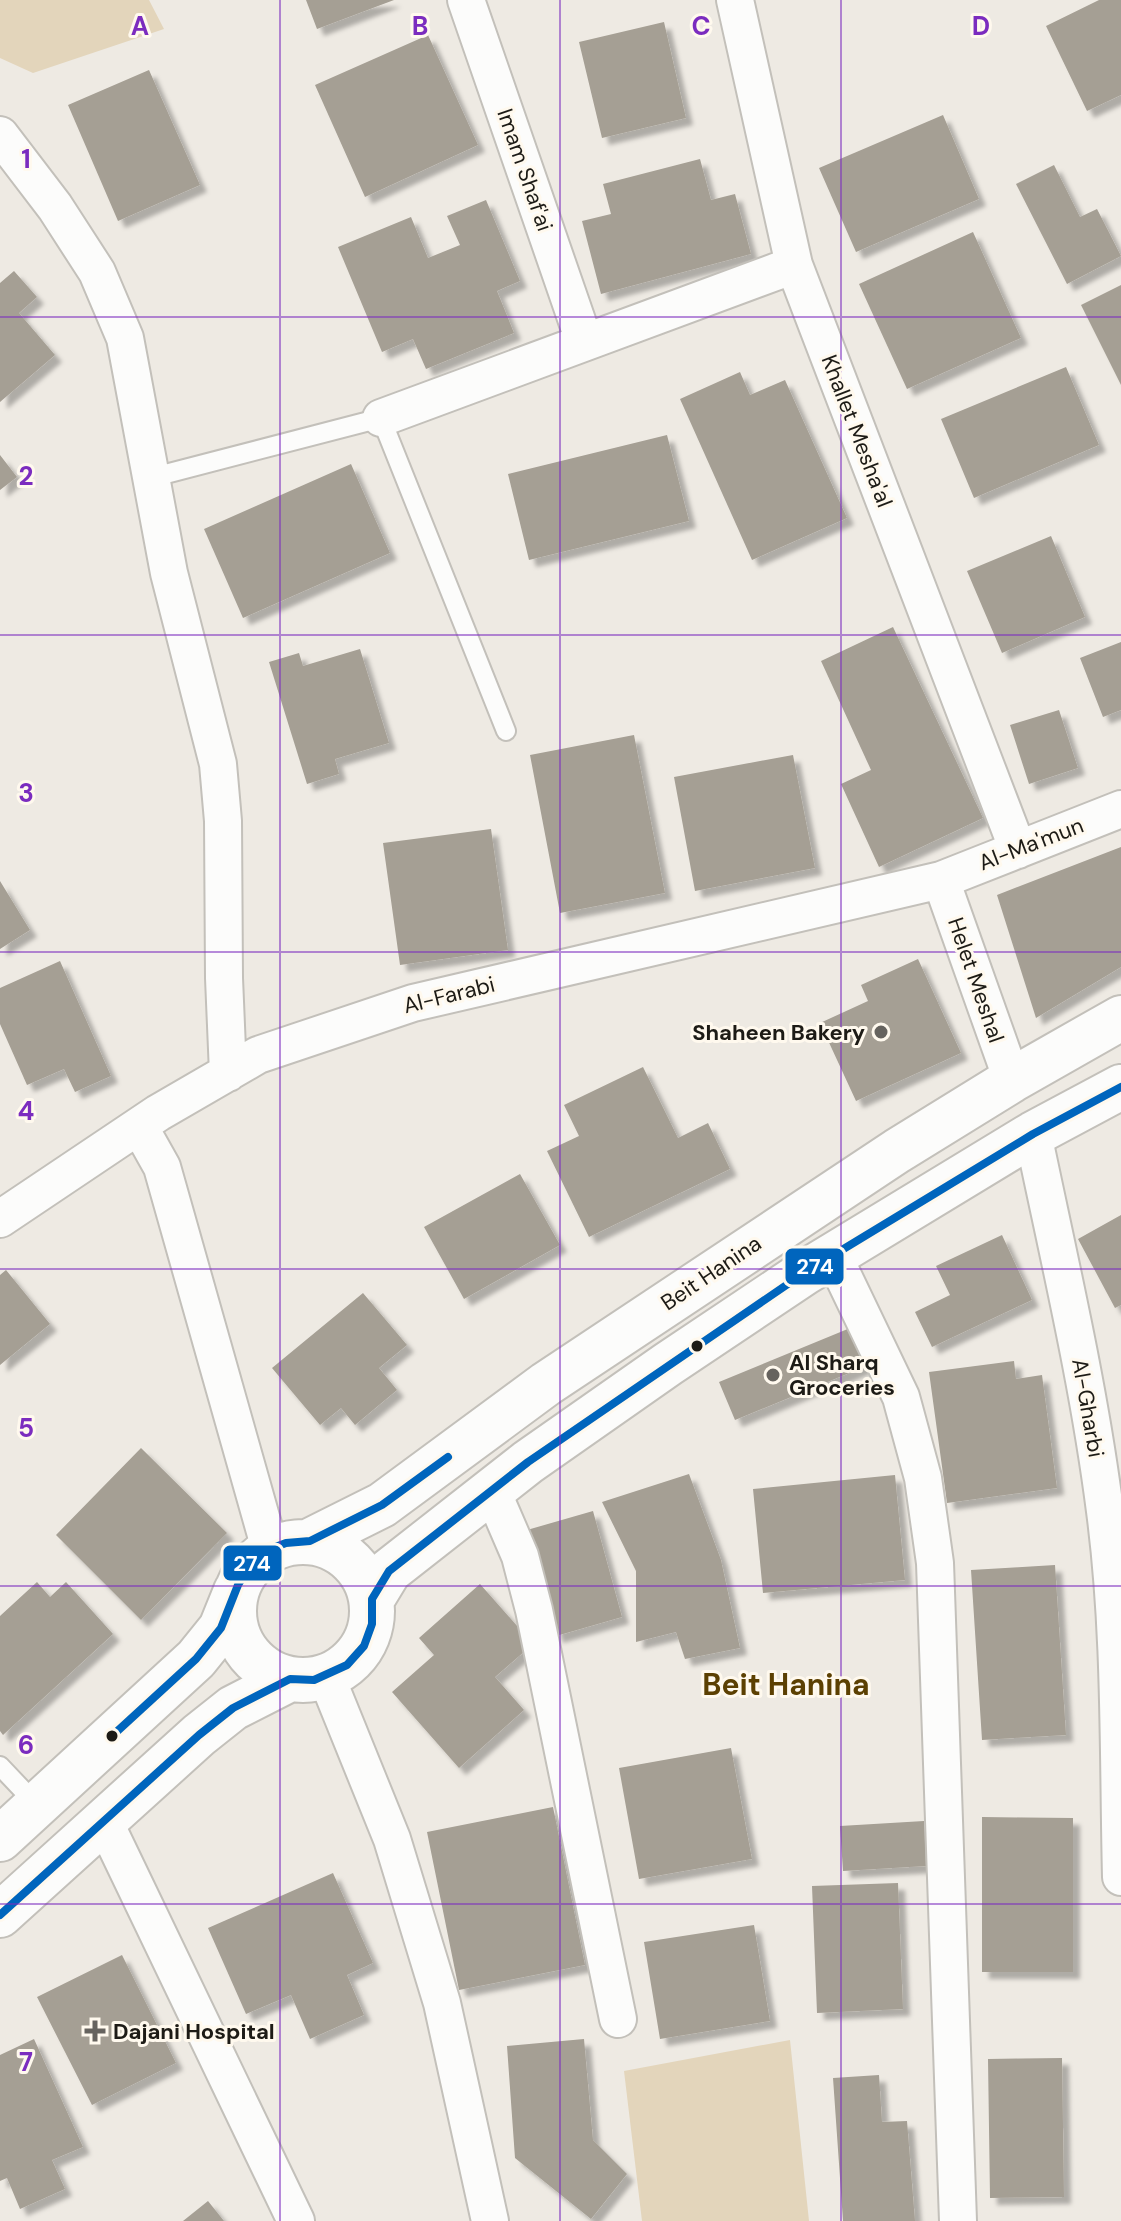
<svg xmlns="http://www.w3.org/2000/svg" width="1121" height="2221" font-family="'DM Sans',sans-serif">
	<style>
		.green { fill: #e3d5bb }
		.building { fill: #a59f94; filter: url(#shadow) }
		.lines { fill: none; stroke-linecap: round; stroke-linejoin: round }
		.service-casing { stroke: #c3c0ba; stroke-width: 22 }
		.minor-casing { stroke: #c3c0ba; stroke-width: 40 }
		.tertiary-casing { stroke: #c3c0ba; stroke-width: 48 }
		.service { stroke: #fcfcfb; stroke-width: 18 }
		.minor { stroke: #fcfcfb; stroke-width: 36 }
		.tertiary { stroke: #fcfcfb; stroke-width: 44 }
		.bus-1-casing { stroke: #fff9ee; stroke-width: 14 }
		.bus-1 { stroke: #0065bd; stroke-width: 8 }
		.grid { fill: none; stroke: #7b2cbf; stroke-width: 2; stroke-opacity: 0.55 }
		.poi-dot { fill: #66635e; stroke: #fff9ee; stroke-width: 3 }
		.bus-dot { fill: #1d1b16; stroke: #fff9ee; stroke-width: 3 }
		.labels { text-anchor: middle; dominant-baseline: central; stroke-width: 6; stroke-linejoin: round; paint-order: stroke }
		.street-label { font-size: 22px; fill: #1d1b16; stroke: #fff9ee }
		.poi-label { font-size: 22px; font-weight: bold; fill: #1d1b16; stroke: #fff9ee; text-anchor: start }
		.district-label { font-size: 30px; font-weight: bold; fill: #5c4002; stroke: #fff9ee }
		.grid-label { font-size: 26px; text-anchor: middle; font-weight: bold; fill: #7b2cbf; stroke: #fff9ee; stroke-width: 6; stroke-linejoin: round; paint-order: stroke }
		.line-badge { stroke: #fff9ee; stroke-width: 3 }
		.badge-label { font-size: 22px; text-anchor: middle; font-weight: bold; fill: #fff }
	</style>
	<defs>
		<filter id="shadow"><feDropShadow dx="7" dy="7" stdDeviation="2" flood-color="#0004"/></filter>
	</defs>
	<rect width="100%" height="100%" fill="#eeeae3"/>
	<path class="green" d="M0,0H149L164,29L33,73L0,58Z
		M790,2040L809,2221H642L624,2071Z"/>
	<path class="building" d="M306,0H394L317,29Z
		M1099,0H1121V95L1087,111L1046,26Z
		M664,22L686,118L602,138L579,42Z
		M428,35L478,145L365,197L315,85Z
		M149,70L200,185L118,221L68,105Z
		M943,115L979,199L856,252L819,168Z
		M700,159L711,200L735,194L751,254L601,294L582,221L611,214L603,184Z
		M1054,165L1080,217L1097,209L1121,256L1067,284L1016,184Z
		M486,200L520,281L497,291L514,333L426,369L413,339L382,352L338,247L411,217L428,258L460,245L447,216Z
		M973,232L1021,338L907,389L859,284Z
		M14,271L37,297L19,313L55,355L0,402V283Z
		M1121,285V385L1081,305Z
		M1066,367L1099,445L974,498L941,419Z
		M740,372L750,395L785,380L847,518L752,560L680,399Z
		M667,435L689,521L529,560L508,474Z
		M0,455L17,477L0,490Z
		M351,464L390,553L243,618L204,529Z
		M1051,536L1085,617L1002,653L967,571Z
		M893,627L983,818L879,867L841,784L871,770L821,661Z
		M1121,642V710L1103,717L1080,658Z
		M360,649L389,743L335,759L339,774L307,784L269,662L299,653L303,666Z
		M1059,710L1078,768L1029,784L1010,725Z
		M634,735L665,893L560,913L530,755Z
		M793,755L815,868L695,891L674,777Z
		M491,829L508,950L400,965L383,843Z
		M1121,847V967L1036,1018L997,895Z
		M0,881L30,930L0,949Z
		M918,959L961,1053L856,1101L820,1023L868,1001L861,985Z
		M60,961L111,1076L75,1092L64,1069L27,1085L0,1024V988Z
		M643,1067L678,1138L708,1123L730,1169L589,1237L547,1151L579,1136L564,1105Z
		M520,1174L560,1245L464,1299L424,1227Z
		M1121,1215V1305L1115,1308L1078,1239Z
		M1002,1235L1032,1300L932,1347L915,1312L950,1295L936,1266Z
		M6,1270L50,1324L0,1365V1275Z
		M363,1293L407,1345L379,1368L397,1390L355,1425L341,1408L320,1425L272,1368Z
		M855,1326L871,1364L735,1420L719,1382Z
		M1014,1361L1016,1379L1042,1375L1057,1488L947,1503L929,1372Z
		M141,1448L227,1533L141,1620L56,1535Z
		M689,1474L721,1560L740,1648L685,1659L676,1632L636,1642V1571L602,1502Z
		M895,1475L905,1580L763,1593L753,1489Z
		M593,1511L622,1617L556,1636L527,1530Z
		M1055,1565L1066,1735L982,1740L971,1570Z
		M37,1582L50,1597L66,1582L113,1634L3,1735L0,1731V1616Z
		M480,1584L533,1644L495,1677L524,1710L459,1768L392,1692L434,1655L419,1638Z
		M731,1748L752,1859L639,1879L619,1768Z
		M553,1807L585,1965L459,1990L427,1832Z
		M982,1817L1073,1818V1972H982Z
		M924,1821L926,1866L843,1871L840,1826Z
		M333,1873L373,1963L347,1975L364,2015L310,2039L291,1995L246,2014L208,1928Z
		M898,1883L903,2009L817,2013L812,1886Z
		M754,1925L770,2021L660,2039L644,1942Z
		M122,1955L176,2063L92,2105L37,1997Z
		M34,2039L83,2147L52,2160L65,2189L20,2209L7,2178L0,2181V2055Z
		M584,2039L593,2140L627,2174L591,2219L515,2158L507,2046Z
		M1062,2058L1064,2197L990,2198L988,2059Z
		M879,2075L882,2122L907,2121L915,2221H843L833,2078Z
		M208,2201L224,2221H183Z"/>
	<g class="lines">
		<g class="service-casing">
			<path id="service" d="M150,478L381,418L506,731
				M0,1766L37,1805"/>
		</g>
		<g class="minor-casing">
			<path id="minor" d="M466,0L584,341
				M735,0L794,265L1018,850
				M0,135L55,207L97,272L125,338L169,573L218,764L223,821L224,978L228,1073
				M381,418L794,265
				M941,880L1012,1080
				M139,1126L162,1167L270,1549
				M1033,1134C1059,1259 1089,1385 1105,1511C1121,1632 1118,1755 1121,1877
				M0,1219L158,1113L258,1055L413,1003L941,880L1121,809
				M833,1255L901,1397L923,1478L935,1563L958,2221
				M492,1491L520,1556L534,1610L618,2019
				M326,1676L392,1839L442,2003L490,2221
				M104,1821L296,2221"/>
		</g>
		<g class="tertiary-casing">
			<path id="tertiary" d="M310,1541L382,1505L546,1384L897,1151L1012,1080L1121,1018
				M234 1611a69 69 0 1 1 138 0a69 69 0 1 1-138 0Z
				M372,1599L389,1571L528,1462L668,1364L804,1273L1033,1134L1121,1087
				M0,1839L196,1659L221,1628L236,1591
				M0,1915L199,1735L233,1708L290,1679"/>
		</g>
		<use href="#service" class="service"/>
		<use href="#minor" class="minor"/>
		<use href="#tertiary" class="tertiary"/>
		<g class="bus-1-casing">
			<path id="bus-1" d="M112,1736L196,1659L221,1628L238,1585L251,1564L270,1549L286,1543L310,1541L382,1505L448,1457
				M0,1915L199,1735L233,1708L290,1679L314,1680L347,1665L364,1646L372,1624V1599L389,1571L528,1462L804,1273L1033,1134L1121,1087"/>
		</g>
		<use href="#bus-1" class="bus-1"/>
	</g>
	<path class="grid" d="M280,0V2221M560,0V2221M841,0V2221M0,317H1121M0,635H1121M0,952H1121M0,1269H1121M0,1586H1121M0,1904H1121"/>
	<g class="poi-dot">
		<circle cx="881" cy="1032" r="8"/>
		<circle cx="773" cy="1375" r="8"/>
		<path d="M91 2019h8v8h8v8h-8v8h-8v-8h-8v-8h8z"/>
	</g>
	<g class="bus-dot">
		<circle cx="697" cy="1346" r="7"/>
		<circle cx="112" cy="1736" r="7"/>
	</g>
	<g class="labels">
		<g class="street-label">
			<text transform="translate(525 170) rotate(71)">Imam Shaf'ai</text>
			<text transform="translate(857 431) rotate(69)">Khallet Mesha'al</text>
			<text transform="translate(1031 844) rotate(-21)">Al-Ma'mun</text>
			<text transform="translate(976 980) rotate(71)">Helet Meshal</text>
			<text transform="translate(449 995) rotate(-14)">Al-Farabi</text>
			<text transform="translate(711 1273) rotate(-34)">Beit Hanina</text>
			<text transform="translate(1088 1408) rotate(80)">Al-Gharbi</text>
		</g>
		<g class="poi-label">
			<text x="865" y="1032" text-anchor="end">Shaheen Bakery</text>
			<text x="789" y="1362">Al Sharq<tspan x="789" dy="25">Groceries</tspan></text>
			<text x="113" y="2031">Dajani Hospital</text>
		</g>
		<g class="district-label">
			<text x="786" y="1684">Beit Hanina</text>
		</g>
	</g>
	<g class="grid-label">
		<text x="140" y="35">A</text>
		<text x="420" y="35">B</text>
		<text x="701" y="35">C</text>
		<text x="981" y="35">D</text>
		<text x="26" y="168">1</text>
		<text x="26" y="485">2</text>
		<text x="26" y="802">3</text>
		<text x="26" y="1120">4</text>
		<text x="26" y="1437">5</text>
		<text x="26" y="1754">6</text>
		<text x="26" y="2071">7</text>
	</g>
	<g class="line-badge">
		<rect x="784" y="1247" width="61" height="39" rx="8" fill="#0065bd"/>
		<rect x="222" y="1544" width="61" height="38" rx="8" fill="#0065bd"/>
	</g>
	<g class="badge-label">
		<text x="815" y="1274">274</text>
		<text x="252" y="1571">274</text>
	</g>
</svg>
